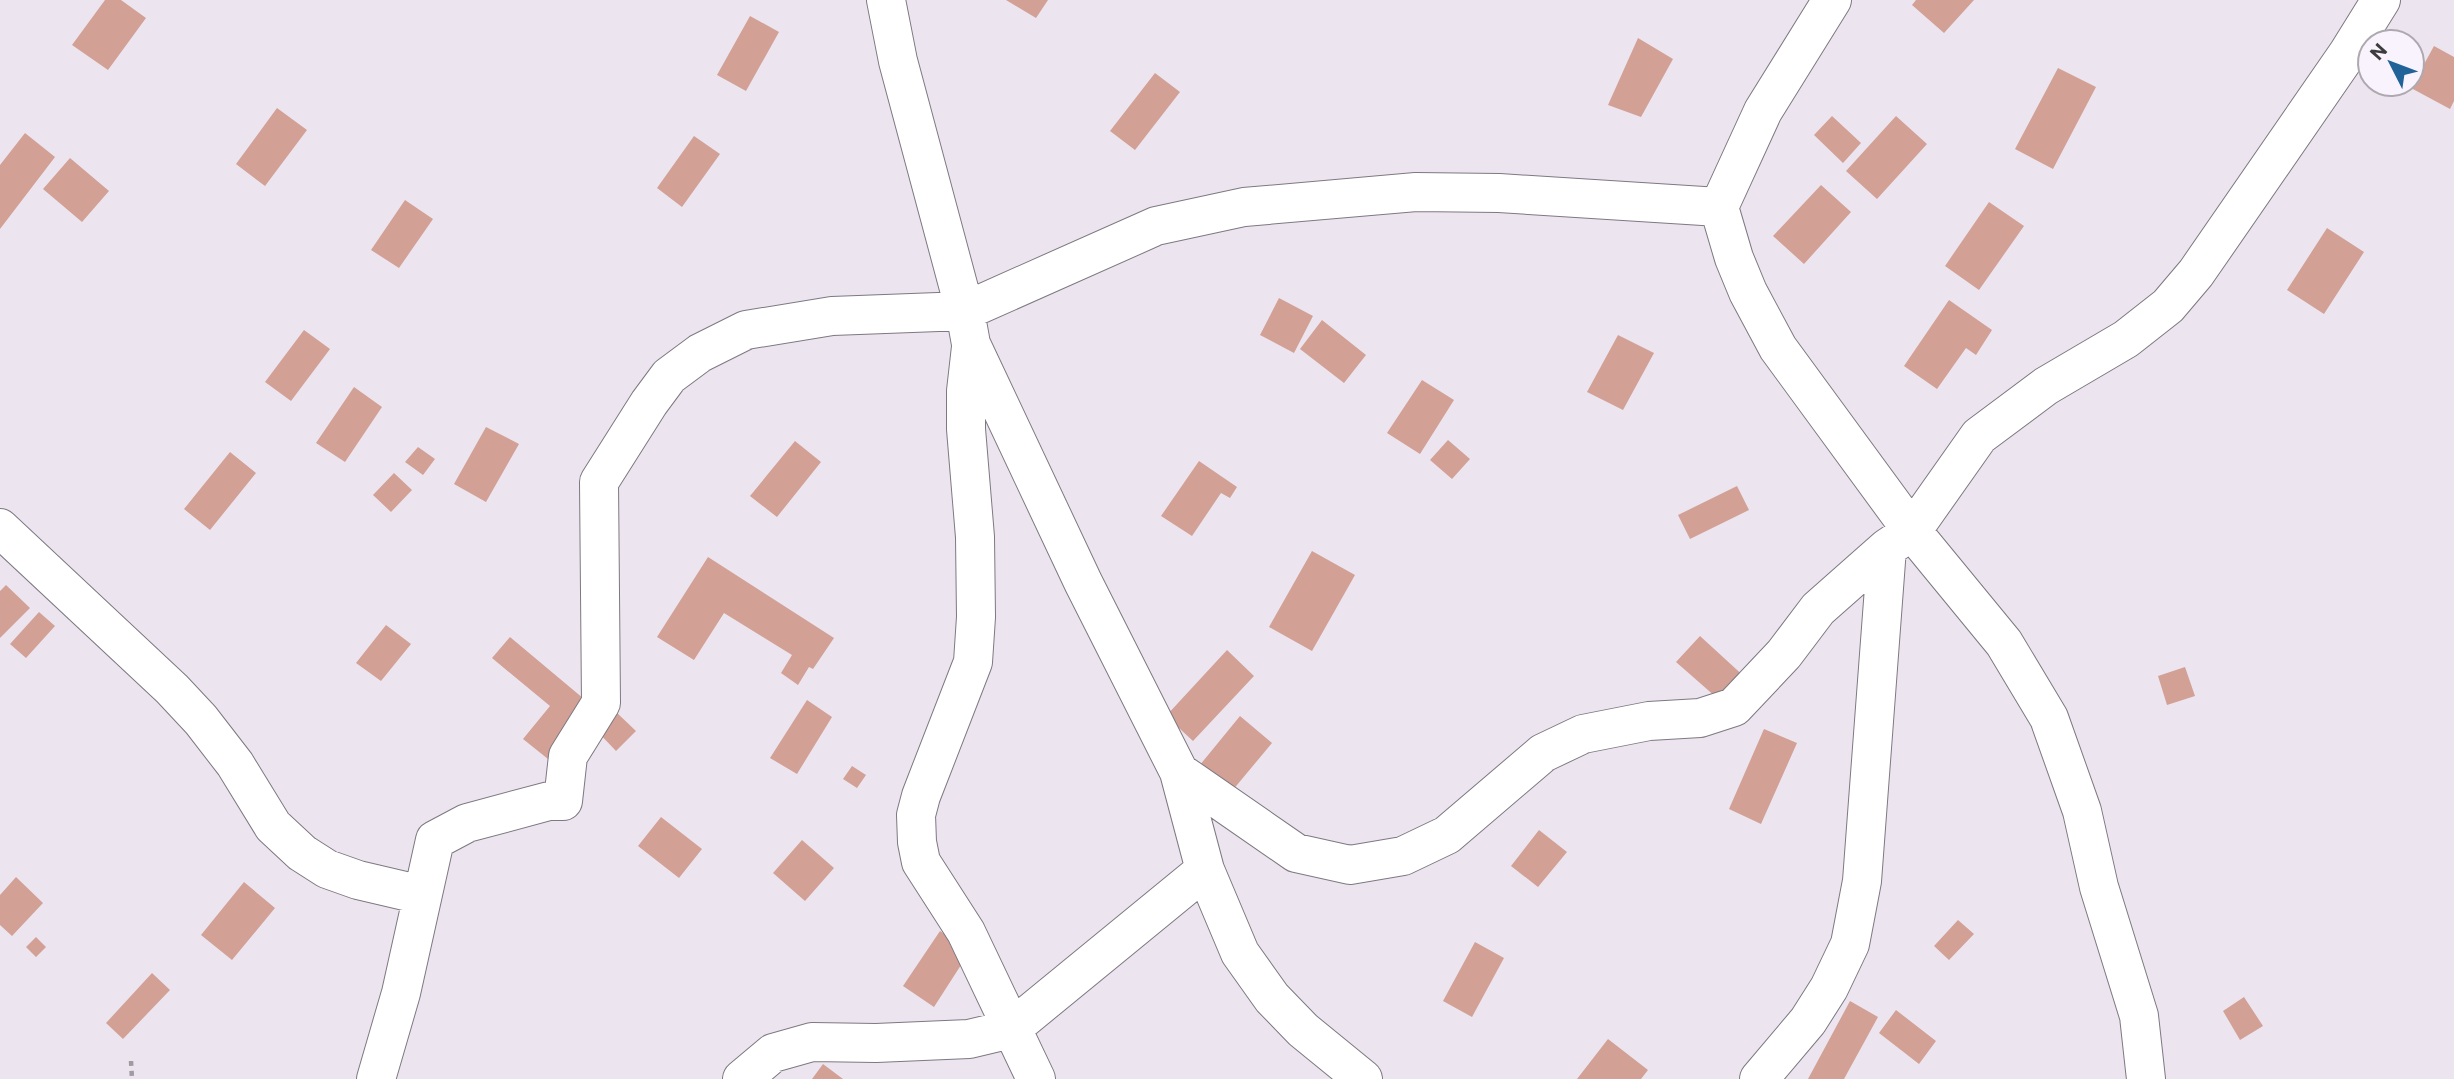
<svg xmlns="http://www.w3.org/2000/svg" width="2454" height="1079" font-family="Commissioner,sans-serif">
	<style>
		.building { fill: #d2a095 }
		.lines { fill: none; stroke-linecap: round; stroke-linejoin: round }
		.minor-casing { stroke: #7e7881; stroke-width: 40 }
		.path { stroke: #a09ba2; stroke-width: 4.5; stroke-dasharray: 5 5; stroke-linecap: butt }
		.minor { stroke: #fff; stroke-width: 38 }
	</style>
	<rect width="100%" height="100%" fill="#ece5ef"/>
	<path class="building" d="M105,0H121L146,18L108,70L72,45Z
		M1006,0H1048L1036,18Z
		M1916,0H1974L1944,33L1912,5Z
		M750,16L779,32L746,91L717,75Z
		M1638,38L1673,59L1641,117L1608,105Z
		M2434,46L2454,57V101L2450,109L2411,88Z
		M2058,68L2096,87L2053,169L2015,149Z
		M1155,73L1180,92L1135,150L1110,131Z
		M277,108L307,130L265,186L236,164Z
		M1832,116L1861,143L1843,163L1814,135Z
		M1896,116L1927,144L1877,199L1846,171Z
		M25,133L55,157L0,229V165Z
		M694,136L720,154L682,207L657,188Z
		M70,158L109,191L82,222L43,189Z
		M1821,185L1851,212L1804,264L1773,236Z
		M405,200L433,219L399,268L371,250Z
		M1989,202L2024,226L1979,290L1945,266Z
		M2327,228L2364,252L2324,314L2287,290Z
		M1279,298L1313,316L1294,353L1260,335Z
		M1949,300L1992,330L1976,355L1966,348L1937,389L1904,366Z
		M1322,320L1366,355L1344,383L1300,349Z
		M304,330L330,349L291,401L265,382Z
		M1618,335L1654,353L1623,410L1587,392Z
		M1422,380L1454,400L1420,454L1387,433Z
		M354,387L382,407L345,462L316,443Z
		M486,427L519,444L486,502L454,484Z
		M1448,440L1470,459L1452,479L1430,460Z
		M795,441L821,462L777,517L750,496Z
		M418,447L435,459L423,475L405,462Z
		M230,452L256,473L210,530L184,509Z
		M1199,461L1237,487L1230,498L1221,493L1192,536L1161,516Z
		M394,473L412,490L391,512L373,495Z
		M1737,486L1749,510L1690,539L1678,515Z
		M1312,551L1355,575L1312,651L1269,627Z
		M708,557L834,638L813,669L809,667L798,685L781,673L792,655L724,613L694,660L657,637Z
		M6,585L30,608L0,638V591Z
		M39,612L55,626L26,658L10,644Z
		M386,625L411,644L381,681L356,663Z
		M1700,636L1748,680L1725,705L1676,662Z
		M510,637L584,699L582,718L548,759L523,739L550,706L492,658Z
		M1227,650L1254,676L1193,741L1166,716Z
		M2185,667L2195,696L2167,705L2158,676Z
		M807,700L832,717L797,774L770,758Z
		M615,711L636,731L616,751L596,730Z
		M1240,716L1272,743L1227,797L1195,771Z
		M1764,729L1797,743L1761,824L1729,809Z
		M852,766L866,775L857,788L843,779Z
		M661,817L702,849L679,878L638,846Z
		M1539,830L1567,852L1538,887L1511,866Z
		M802,840L834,868L805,901L773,873Z
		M16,877L43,903L12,936L0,925V895Z
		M244,882L275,908L232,960L201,935Z
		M1958,920L1974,934L1949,960L1934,946Z
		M940,931L970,951L934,1007L903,986Z
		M36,937L46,947L36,957L26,947Z
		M1475,942L1504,958L1472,1017L1443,1001Z
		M152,973L170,990L123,1039L106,1023Z
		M2244,997L2263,1026L2240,1040L2223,1011Z
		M1850,1001L1878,1017L1844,1079H1808Z
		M1896,1010L1936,1041L1919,1064L1879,1033Z
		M1608,1039L1648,1070L1641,1079H1577Z
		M823,1064L843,1079H812Z"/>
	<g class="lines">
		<g class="minor-casing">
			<path id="minor" d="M886,0L898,61L965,311L971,344L1083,582L1179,772L1205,870L1240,953L1272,998L1303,1030L1363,1079
				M1832,0L1763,111L1719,207L1734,258L1748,292L1778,348L1912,531L2004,643L2049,718L2082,811L2099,887L2139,1016L2146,1079
				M971,347L966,391V429L975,537L976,617L973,662L921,796L916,815L917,842L921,862L966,932L1036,1079
				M0,528L172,689L201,720L235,764L273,826L302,853L327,869L358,880L422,895
				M1179,772L1296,853L1350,865L1403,856L1447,835L1543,753L1583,734L1649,721L1700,718L1734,707L1784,654L1818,609L1887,548
				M376,1079L401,993L435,840L467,823L549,801H563L568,756L601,703L599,482L649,403L669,376L700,353L746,330L832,316L965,311L1156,226L1244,207L1416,192L1499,193L1719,207
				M742,1079L773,1053L812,1042L876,1043L969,1039L1011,1029L1205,870
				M1759,1079L1808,1021L1829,988L1850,944L1862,881L1887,548L1912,531L1979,436L2046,386L2126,339L2168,306L2196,273L2348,53L2381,0"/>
		</g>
		<path class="path" d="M131,1061L132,1079"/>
		<use href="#minor" class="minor"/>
	</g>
	<g transform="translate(2391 63) rotate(312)"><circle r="33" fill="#f9f3fd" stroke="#aea9b1" stroke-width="2"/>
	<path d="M0-5L12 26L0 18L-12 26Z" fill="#216298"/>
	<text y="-10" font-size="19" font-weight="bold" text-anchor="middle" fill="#3d3b3e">N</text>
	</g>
</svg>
